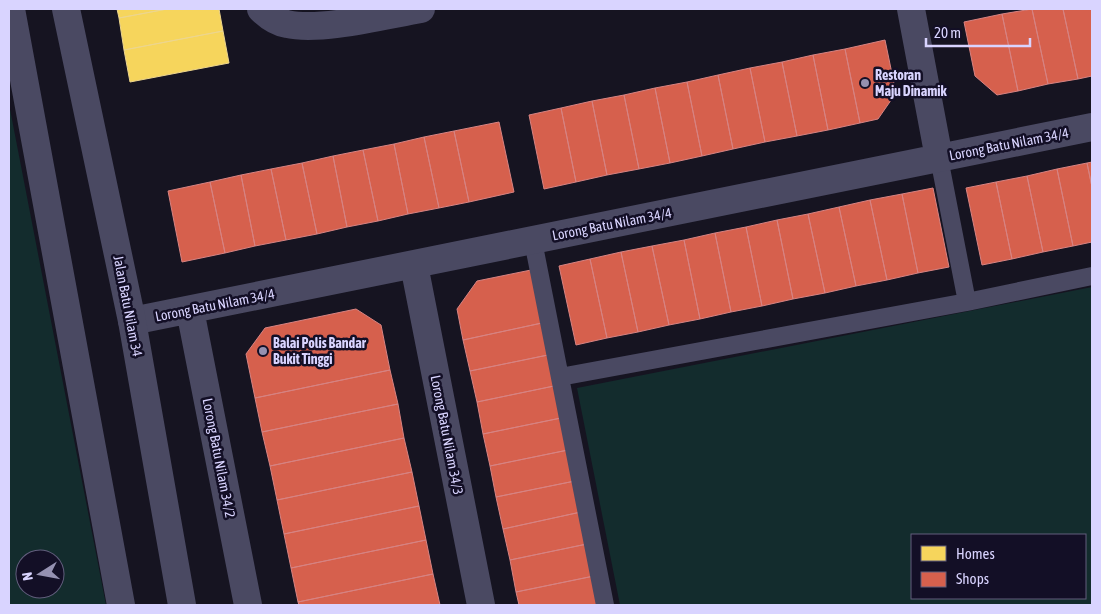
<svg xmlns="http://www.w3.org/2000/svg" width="1101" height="614" font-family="'Asap Condensed',sans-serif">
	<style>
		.green { fill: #132c2d; fill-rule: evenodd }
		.homes { fill: #f6d55c; stroke: #edd58d }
		.shops { fill: #d6604d; stroke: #d78382 }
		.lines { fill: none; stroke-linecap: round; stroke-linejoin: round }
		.service { stroke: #4a4962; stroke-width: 18 }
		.minor { stroke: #4a4962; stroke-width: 28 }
		.tertiary { stroke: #4a4962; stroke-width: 28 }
		.poi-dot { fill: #9591b1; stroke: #130f26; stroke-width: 2 }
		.labels { text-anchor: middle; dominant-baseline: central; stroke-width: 5; stroke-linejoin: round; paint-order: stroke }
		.poi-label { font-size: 14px; font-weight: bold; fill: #d9d4ff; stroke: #130f26; text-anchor: start }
		.street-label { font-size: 14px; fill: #d9d4ff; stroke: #130f26 }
	</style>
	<rect width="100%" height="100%" fill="#161421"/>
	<path class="green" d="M9,104L106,605H9ZM25,559H55V589H25Z
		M1092,287V605H620L577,388ZM912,535H1085V598H912Z"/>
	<path class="homes" d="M117,9H167L119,18Z
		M167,9H219L223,31L124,50L119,18Z
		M223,31L229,63L130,82L124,50Z"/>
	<path class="shops" d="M1032,9L1048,84L1018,91L1002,14Z
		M1032,9H1063L1078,79L1048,84Z
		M1063,9H1092V76L1078,79Z
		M1002,14L1018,91L997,95L975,76L964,22Z
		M885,40L896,93L878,119L860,123L845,49Z
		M845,49L860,123L828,130L813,55Z
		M813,55L828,130L797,136L782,62Z
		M782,62L797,136L765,142L750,68Z
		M750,68L765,142L733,149L718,75Z
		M718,75L733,149L702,156L687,82Z
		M687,82L702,156L670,163L655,88Z
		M655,88L670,163L639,169L624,95Z
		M624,95L639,169L607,175L592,101Z
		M592,101L607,175L576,182L561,108Z
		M561,108L576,182L544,189L529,115Z
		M499,122L514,192L469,202L454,131Z
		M454,131L469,202L439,208L424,137Z
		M424,137L439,208L408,214L394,144Z
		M394,144L408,214L378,221L363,150Z
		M363,150L378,221L347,227L333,156Z
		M333,156L347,227L317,234L302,163Z
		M1092,162V187L1087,163Z
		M302,163L317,234L286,240L271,169Z
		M1087,163L1092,187V242L1073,246L1057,169Z
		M271,169L286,240L255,246L241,175Z
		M1057,169L1073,246L1043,252L1027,176Z
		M241,175L255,246L225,253L210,182Z
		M1027,176L1043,252L1012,259L996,182Z
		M210,182L225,253L182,262L168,191Z
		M996,182L1012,259L982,265L966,188Z
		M933,188L949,267L918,273L902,194Z
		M902,194L918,273L887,280L870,200Z
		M870,200L887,280L856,286L839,207Z
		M839,207L856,286L825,293L808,214Z
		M808,214L825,293L793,299L777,220Z
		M777,220L793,299L762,306L746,227Z
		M746,227L762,306L731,312L715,233Z
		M715,233L731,312L700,319L684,240Z
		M684,240L700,319L669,325L652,246Z
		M652,246L669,325L638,332L621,252Z
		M621,252L638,332L607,338L590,259Z
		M590,259L607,338L576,345L559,266Z
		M531,270L542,323L463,340L457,309L477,281Z
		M356,309L381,325L390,370L255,398L246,354L265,328Z
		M542,323L548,355L470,371L463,340Z
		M548,355L554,386L477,402L470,371Z
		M390,370L398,404L262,432L255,398Z
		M554,386L561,418L483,434L477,402Z
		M398,404L404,438L270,466L262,432Z
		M561,418L568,450L490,466L483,434Z
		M404,438L412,472L277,500L270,466Z
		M568,450L575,481L496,497L490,466Z
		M412,472L419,506L284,534L277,500Z
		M575,481L581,512L503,529L496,497Z
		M419,506L426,540L291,568L284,534Z
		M581,512L587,544L510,560L503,529Z
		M426,540L433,574L298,602L291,568Z
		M587,544L594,576L516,592L510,560Z
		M433,574L440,605H299L298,602Z
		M594,576L600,605H519L516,592Z"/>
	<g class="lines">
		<path class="service" d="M939,158L967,302L1092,276
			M533,241L605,605
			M560,377L967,302"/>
		<path class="minor" d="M261,9C268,16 276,22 287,24C320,32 386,15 421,9
			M911,9L939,158
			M414,265L481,605
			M190,310L248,605
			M132,321L1092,127"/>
		<path class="tertiary" d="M11,9L121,605
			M66,9L132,321L182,605"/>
	</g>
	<g class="poi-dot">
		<circle cx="865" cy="83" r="5"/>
		<circle cx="263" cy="351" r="5"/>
	</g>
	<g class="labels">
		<g class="poi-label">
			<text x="875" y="75">Restoran<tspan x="875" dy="16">Maju Dinamik</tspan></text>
			<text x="273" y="343">Balai Polis Bandar<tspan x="273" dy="16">Bukit Tinggi</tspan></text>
		</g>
		<g class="street-label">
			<text transform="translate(1009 144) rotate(-11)">Lorong Batu Nilam 34/4</text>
			<text transform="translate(612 224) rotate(-11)">Lorong Batu Nilam 34/4</text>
			<text transform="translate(215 305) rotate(-11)">Lorong Batu Nilam 34/4</text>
			<text transform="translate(128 306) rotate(79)">Jalan Batu Nilam 34</text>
			<text transform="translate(447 435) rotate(79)">Lorong Batu Nilam 34/3</text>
			<text transform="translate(219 458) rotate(79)">Lorong Batu Nilam 34/2</text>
		</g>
	</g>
	<rect width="1101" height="614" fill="none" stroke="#d9d4ff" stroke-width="20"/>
	<rect x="911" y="534" width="175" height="65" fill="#130f26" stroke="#625e7d"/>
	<rect x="921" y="546" width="25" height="15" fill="#f6d55c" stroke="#625e7d"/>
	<text x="956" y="559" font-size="15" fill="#d9d4ff">Homes</text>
	<rect x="921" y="572" width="25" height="15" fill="#d6604d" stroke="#625e7d"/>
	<text x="956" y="584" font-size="15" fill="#d9d4ff">Shops</text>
	<g transform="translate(40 574) rotate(259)"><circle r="24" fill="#130f26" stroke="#625e7d"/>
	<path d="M0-4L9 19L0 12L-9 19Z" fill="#9591b1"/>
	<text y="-8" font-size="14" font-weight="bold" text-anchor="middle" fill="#d9d4ff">N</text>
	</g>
	<path d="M926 38v8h104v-8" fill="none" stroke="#d9d4ff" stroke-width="2.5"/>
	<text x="934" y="38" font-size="15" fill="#d9d4ff" stroke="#130f26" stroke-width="4" paint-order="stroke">20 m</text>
</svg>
